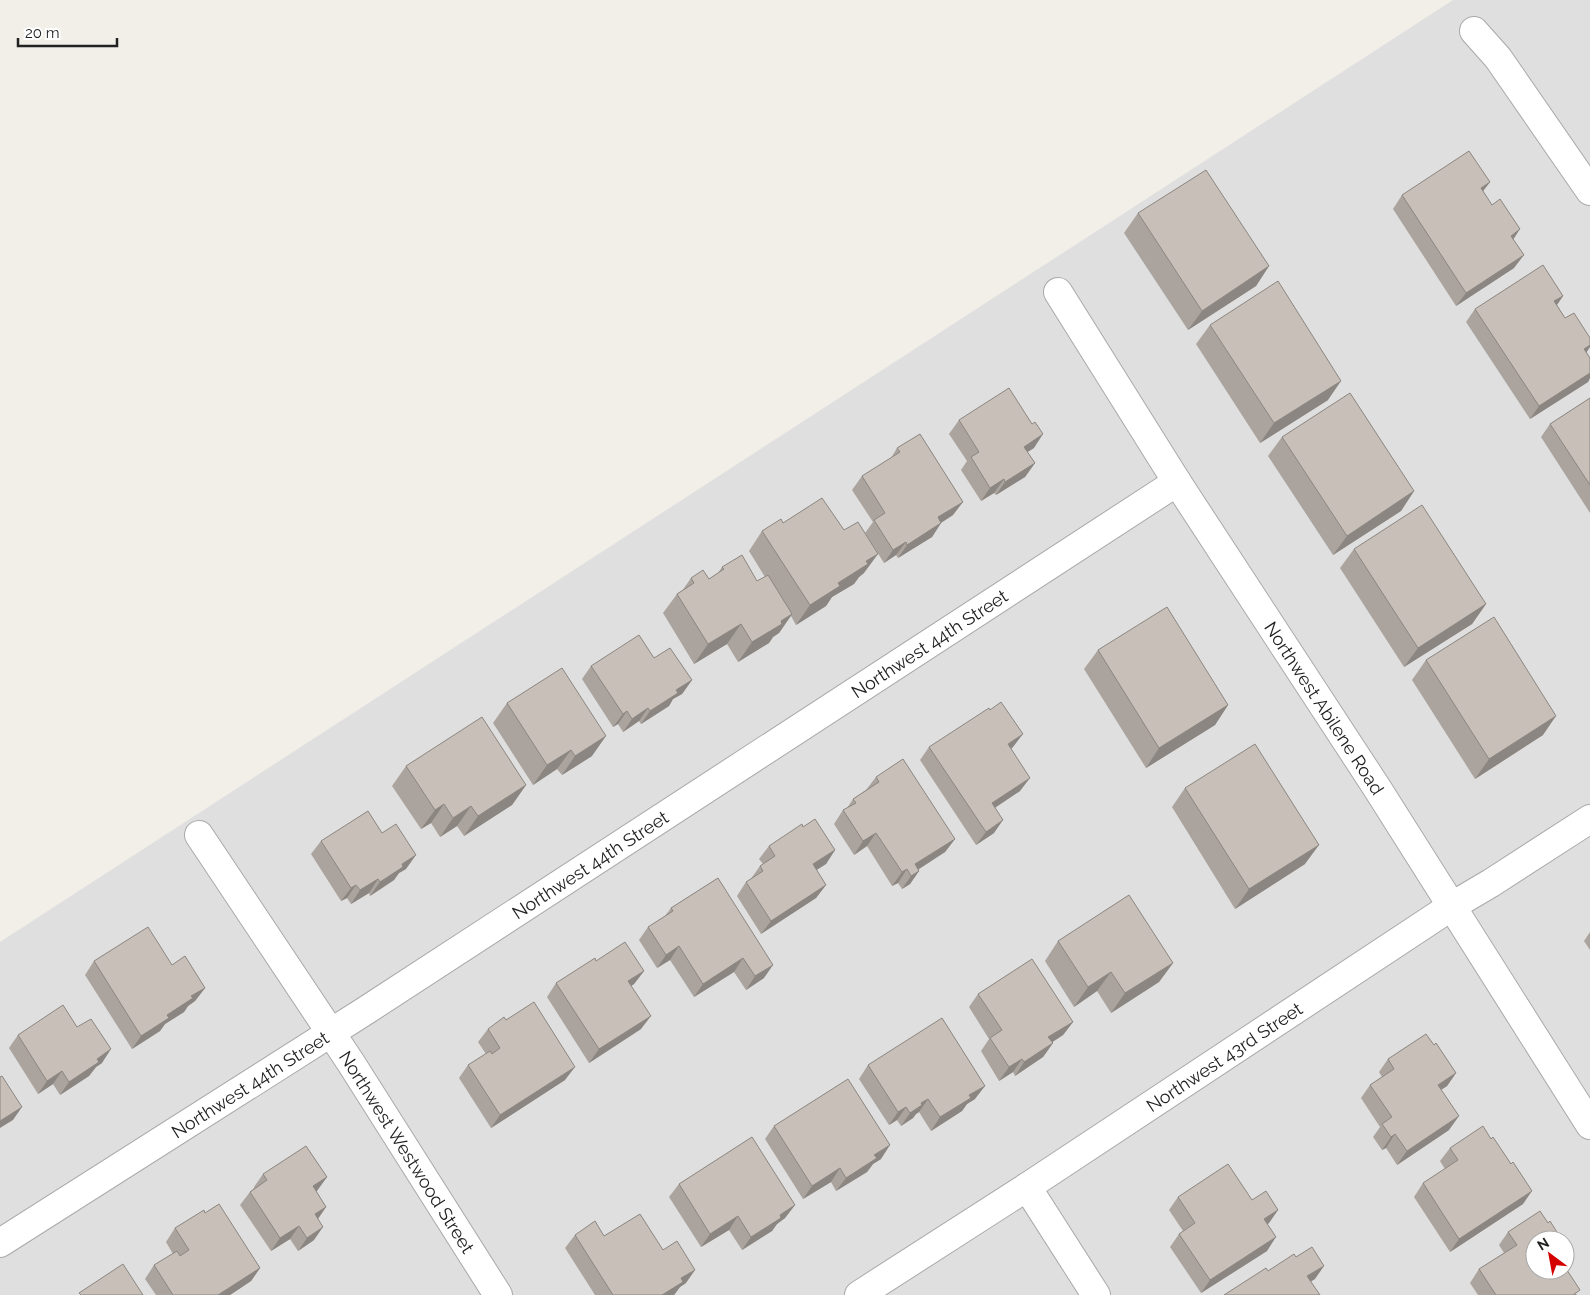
<svg xmlns="http://www.w3.org/2000/svg" width="1590" height="1295" font-family="Raleway,sans-serif">
	<style>
		.residential { fill: #e0dfdf; fill-rule: evenodd }
		.lines { fill: none; stroke-linecap: round; stroke-linejoin: round }
		.street-casing { stroke: #a9a9a9; stroke-width: 30 }
		.street { stroke: #fff; stroke-width: 28 }
		.wall { fill: #aba49e }
		.shaded-wall { fill: #8b8681 }
		.building { fill: #c7bfb8; stroke: #8b8681 }
		.labels { text-anchor: middle; dominant-baseline: central; stroke-width: 4.5; stroke-linejoin: round; paint-order: stroke }
		.street-label { font-size: 18px; fill: #222; stroke: #fff }
	</style>
	<rect width="100%" height="100%" fill="#f2efe9"/>
	<path class="residential" d="M1453,0H1590V1295H0V942ZM1535,1240H1565V1270H1535Z"/>
	<g class="lines">
		<g class="street-casing">
			<g id="street">
				<path d="M1474,31L1498,58L1590,191"/>
				<path id="s1" d="M1058,292L1177,482L1377,788L1590,1125"/>
				<path id="s2" d="M199,835L351,1063L498,1295"/>
				<path d="M1027,1187L1096,1295"/>
				<path id="s3" d="M0,1243L365,1011L1177,482"/>
				<path id="s4" d="M859,1295L1027,1187L1452,906L1491,883L1590,819"/>
			</g>
		</g>
		<use href="#street" class="street"/>
	</g>
	<path class="wall" d="M1490,182L1483,191L1514,268L1456,306L1393,209L1402,195Z
		M1138,213L1269,266L1256,286L1188,330L1124,233Z
		M1563,296L1557,305L1565,318L1590,338V347L1586,352L1590,358V378L1588,382L1530,419L1466,322L1475,309Z
		M1210,325L1328,400L1260,443L1196,344Z
		M1590,398V513L1541,437L1550,424Z
		M959,420L1034,448L1027,452L1035,463L1025,477L996,495L994,493L981,501L961,470L967,461L949,434Z
		M1282,437L1414,491L1401,511L1333,555L1268,456Z
		M897,448L953,515L941,523L932,537L898,558L896,555L884,563L865,533L873,522L852,490L862,476L891,458Z
		M783,523L864,573L859,577L854,584L832,597L826,606L796,625L791,616L779,633L773,637L769,643L738,662L727,644L694,664L663,613L677,594L682,591L691,578L709,579L718,573L722,567L757,581L765,577L749,551L762,531Z
		M1354,549L1486,604L1472,624L1404,667L1340,568Z
		M1098,650L1228,705L1215,725L1146,768L1084,669Z
		M654,658L692,680L682,694L673,699L669,706L641,724L639,721L623,732L618,724L613,727L582,679L591,666Z
		M1426,660L1543,735L1475,779L1412,680Z
		M507,703L592,756L562,775L557,769L533,785L493,723Z
		M929,747H1013L1011,749L1020,791L995,808L994,833L976,845L920,760Z
		M406,766L526,785L512,805L464,836L457,826L440,837L431,823L421,829L392,786Z
		M876,777L955,839L945,852L918,869L919,871L910,884L902,889L898,883L892,886L867,846L854,855L834,824L843,810L847,808L853,799L866,790Z
		M1185,788L1305,864L1235,909L1172,807Z
		M803,827L835,850L826,864L816,870L826,885L816,898L761,934L737,896L746,882L750,880L760,866L763,864L759,859L769,846Z
		M321,841L406,869L399,873L394,880L370,896L369,893L351,904L347,898L341,901L311,854Z
		M718,878L764,978L746,990L734,972L694,997L670,960L657,968L639,940L648,927L665,916L671,908Z
		M1590,932V950L1584,941Z
		M1058,941L1173,963L1159,982L1111,1013L1097,991L1074,1007L1045,961Z
		M94,961L172,965L205,988L195,1001L188,1006L184,1012L165,1024L160,1031L132,1049L85,975Z
		M644,971L634,984L631,986L641,1029L589,1063L547,997L556,983Z
		M978,994L1073,1022L1063,1035L1052,1042L1053,1043L1043,1057L1015,1076L1013,1072L999,1081L981,1051L989,1039L969,1007Z
		M506,1020L565,1080L491,1128L459,1078L468,1065L486,1054L478,1042L488,1029Z
		M77,1027L102,1063L96,1067L89,1076L60,1095L53,1084L38,1094L9,1048L18,1035Z
		M1434,1045L1456,1073L1447,1086L1441,1090L1449,1130L1397,1165L1386,1148L1382,1150L1373,1137L1380,1127L1361,1098L1370,1085L1382,1077L1379,1072L1388,1059Z
		M868,1065L975,1099L967,1104L962,1111L931,1131L919,1112L916,1114L913,1118L901,1126L897,1120L889,1125L859,1079Z
		M774,1126L881,1159L873,1164L867,1172L836,1191L831,1182L803,1199L765,1139Z
		M1491,1139L1511,1164L1523,1204L1450,1252L1414,1197L1423,1183L1445,1169L1440,1161L1450,1148Z
		M263,1174L327,1177L316,1191L326,1207L318,1219L314,1240L298,1251L290,1239L271,1251L240,1205L250,1192L254,1188V1187Z
		M679,1184L795,1205L785,1218L777,1224L772,1231L742,1250L729,1230L701,1247L669,1197Z
		M1178,1197L1252,1200L1278,1210L1268,1224L1267,1251L1201,1293L1170,1247L1179,1234L1183,1231L1169,1210Z
		M205,1213L260,1268L251,1281L230,1295H156L145,1279L154,1265L173,1254L166,1242L175,1228Z
		M1508,1232L1535,1240L1577,1295H1478L1470,1283L1479,1269L1504,1253L1499,1245Z
		M575,1235L604,1236L663,1250L686,1283L680,1287L674,1295H595L565,1248Z"/>
	<path class="shaded-wall" d="M1490,182L1480,195L1481,188Z
		M1520,229L1511,243V236Z
		M1524,255L1514,268L1456,306L1466,293Z
		M1269,266L1256,286L1188,330L1202,311Z
		M1563,296L1554,309V301Z
		M1590,345V347L1584,356V349Z
		M1590,373V378L1588,382L1530,419L1539,406Z
		M1341,381L1328,400L1260,443L1274,423Z
		M1043,434L1034,448L1015,460L1024,447Z
		M1035,463L1025,477L996,495L1005,482Z
		M1004,479L994,493L981,501L990,488Z
		M1414,491L1401,511L1333,555L1347,536Z
		M963,502L953,515L928,531L938,517Z
		M941,523L932,537L898,558L907,545Z
		M906,542L896,555L884,563L893,550Z
		M878,554L864,573L859,577L854,584L832,597L826,606L796,625L810,605L866,561Z
		M1486,604L1472,624L1404,667L1418,648Z
		M792,614L779,633L773,637L769,643L738,662L752,642L781,621Z
		M741,624L727,644L694,664L708,644Z
		M692,680L682,694L673,699L669,706L641,724L650,711L676,690Z
		M1228,705L1215,725L1146,768L1159,748Z
		M648,708L639,721L623,732L632,719Z
		M627,711L618,724L613,727L623,714Z
		M1556,716L1543,735L1475,779L1489,759Z
		M1023,734L1013,747L998,757L1008,744Z
		M606,736L592,756L562,775L575,756Z
		M571,750L557,769L533,785L547,765Z
		M1030,778L1020,791L982,816L992,803Z
		M526,785L512,805L464,836L478,816Z
		M444,804L431,823L421,829L435,810Z
		M471,806L457,826L440,837L453,818Z
		M1003,820L994,833L976,845L986,832Z
		M876,833L867,846L854,855L863,841Z
		M955,839L945,852L910,875L915,864Z
		M1319,845L1305,864L1235,909L1249,889Z
		M835,850L826,864L804,878L813,864Z
		M416,855L406,869L399,873L394,880L370,896L380,882L402,864Z
		M907,869L898,883L892,886L902,872Z
		M919,871L910,884L902,889L911,876Z
		M378,879L369,893L351,904L360,890Z
		M356,885L347,898L341,901L351,888Z
		M826,885L816,898L761,934L771,921Z
		M679,946L670,960L657,968L666,955Z
		M743,958L734,972L694,997L703,984Z
		M1173,963L1159,982L1111,1013L1125,993Z
		M773,965L764,978L746,990L755,976Z
		M644,971L634,984L619,994L628,981Z
		M1111,972L1097,991L1074,1007L1088,987Z
		M205,988L195,1001L188,1006L184,1012L165,1024L160,1031L132,1049L141,1036L191,996Z
		M651,1016L641,1029L589,1063L599,1049Z
		M1073,1022L1063,1035L1039,1051L1048,1037Z
		M1053,1043L1043,1057L1015,1076L1024,1062Z
		M111,1049L102,1063L96,1067L89,1076L60,1095L69,1082L97,1059Z
		M1022,1059L1013,1072L999,1081L1009,1067Z
		M575,1067L565,1080L491,1128L500,1115Z
		M62,1071L53,1084L38,1094L47,1081Z
		M1456,1073L1447,1086L1428,1098L1438,1085Z
		M985,1086L975,1099L967,1104L962,1111L931,1131L940,1117L969,1095Z
		M928,1099L919,1112L916,1114L913,1118L901,1126L910,1113L921,1103Z
		M22,1107L13,1120L0,1128V1121Z
		M906,1107L897,1120L889,1125L898,1112Z
		M1459,1116L1449,1130L1397,1165L1407,1151Z
		M1395,1134L1386,1148L1382,1150L1391,1137Z
		M890,1145L881,1159L873,1164L867,1172L836,1191L846,1178L874,1155Z
		M840,1168L831,1182L803,1199L812,1186Z
		M327,1177L317,1191L304,1200L313,1186Z
		M1532,1191L1523,1204L1450,1252L1459,1239Z
		M795,1205L785,1218L777,1224L772,1231L742,1250L751,1237L780,1215Z
		M326,1207L317,1220L315,1214Z
		M1278,1210L1269,1223L1255,1233L1264,1219Z
		M738,1216L729,1230L701,1247L710,1234Z
		M299,1226L290,1239L271,1251L280,1238Z
		M323,1227L314,1240L298,1251L307,1238Z
		M1276,1237L1267,1251L1201,1293L1210,1280Z
		M1571,1257L1565,1266V1261Z
		M1324,1266L1315,1279L1298,1290L1307,1276Z
		M260,1268L251,1281L230,1295H218Z
		M695,1270L686,1283L680,1287L674,1295H662L681,1278Z"/>
	<path class="building" d="M1469,151L1490,182L1481,188L1492,205L1500,199L1520,229L1511,236L1524,255L1466,293L1402,195Z
		M1206,170L1269,266L1202,311L1138,213Z
		M1543,265L1563,296L1554,301L1565,318L1574,313L1590,338V345L1584,349L1590,358V373L1539,406L1475,309Z
		M1278,281L1341,381L1274,423L1210,325Z
		M1009,388L1032,424L1035,422L1043,434L1024,447L1035,463L1005,482L1004,479L990,488L971,457L979,452L959,420Z
		M1350,393L1414,491L1347,536L1282,437Z
		M1590,398V485L1550,424Z
		M920,434L963,502L938,517L941,523L907,545L906,542L893,550L874,520L885,513L862,476L900,452L897,448Z
		M822,498L844,530L858,522L878,554L866,561L868,564L838,583L840,586L810,605L762,531L781,519L783,523Z
		M1422,505L1486,604L1418,648L1354,549Z
		M742,555L757,581L768,575L792,614L781,621L782,624L752,642L741,624L708,644L677,594L694,583L691,578L703,570L709,579L724,569L722,567Z
		M1167,607L1228,705L1159,748L1098,650Z
		M1494,617L1556,716L1489,759L1426,660Z
		M639,635L654,658L670,648L692,680L676,690L678,693L650,711L648,708L632,719L627,711L623,714L591,666Z
		M562,668L606,736L575,756L571,750L547,765L507,703Z
		M1001,702L1023,734L1008,744L1030,778L992,803L1003,820L986,832L929,747L989,708L990,710Z
		M482,717L526,785L478,816L471,806L453,818L444,804L435,810L406,766Z
		M1255,744L1319,845L1249,889L1185,788Z
		M903,759L955,839L915,864L919,871L911,876L907,869L902,872L876,833L863,841L843,810L856,803L853,799L879,782L876,777Z
		M368,811L382,833L396,824L416,855L402,864L403,867L380,882L378,879L360,890L356,885L351,888L321,841Z
		M815,819L835,850L813,864L826,885L771,921L746,882L763,871L760,866L775,856L769,846L802,824L803,827Z
		M718,878L773,965L755,976L743,958L703,984L679,946L666,955L648,927L673,911L671,908Z
		M1129,895L1173,963L1125,993L1111,972L1088,987L1058,941Z
		M148,927L172,965L185,956L205,988L191,996L193,998L167,1015L169,1018L141,1036L94,961Z
		M625,942L644,971L628,981L651,1016L599,1049L556,983L595,958L596,961Z
		M1032,959L1073,1022L1048,1037L1053,1043L1024,1062L1022,1059L1009,1067L990,1038L1002,1030L978,994Z
		M534,1002L575,1067L500,1115L468,1065L490,1051L492,1054L500,1048L488,1029L504,1017L506,1020Z
		M63,1005L77,1027L91,1019L111,1049L97,1059L99,1062L69,1082L62,1071L47,1081L18,1035Z
		M942,1018L985,1086L969,1095L971,1098L940,1117L928,1099L921,1103L922,1105L910,1113L906,1107L898,1112L868,1065Z
		M1426,1034L1434,1045L1436,1043L1456,1073L1438,1085L1459,1116L1407,1151L1395,1134L1391,1137L1382,1124L1392,1117L1370,1085L1394,1069L1388,1059Z
		M2,1076L22,1107L0,1121V1077Z
		M848,1079L890,1145L874,1155L877,1158L846,1178L840,1168L812,1186L774,1126Z
		M1483,1126L1491,1139L1493,1137L1511,1164L1513,1162L1532,1191L1459,1239L1423,1183L1458,1160L1450,1148Z
		M752,1137L795,1205L780,1215L781,1218L751,1237L738,1216L710,1234L679,1184Z
		M306,1146L327,1177L313,1186L326,1207L315,1214L323,1227L307,1238L299,1226L280,1238L250,1192L267,1180L263,1174Z
		M1228,1164L1252,1200L1266,1191L1278,1210L1264,1219L1276,1237L1210,1280L1179,1234L1195,1223L1178,1197Z
		M219,1204L260,1268L218,1295H173L154,1265L177,1251L180,1256L189,1250L175,1228L204,1210L205,1213Z
		M1540,1211L1548,1223L1550,1221L1562,1240H1535V1270H1565V1267L1580,1290L1573,1295H1496L1479,1269L1517,1245L1508,1232Z
		M640,1214L663,1250L677,1241L695,1270L681,1278L683,1282L662,1295H613L575,1235L595,1221L604,1236Z
		M1565,1244L1568,1249L1567,1250L1571,1257L1565,1261Z
		M1312,1247L1324,1266L1307,1276L1320,1295H1224L1266,1268L1268,1271L1294,1254L1296,1257Z
		M123,1264L143,1295H81L79,1293Z"/>
	<g class="labels">
		<g class="street-label">
			<text stroke="none"><textPath href="#s3" startOffset="1106">Northwest 44th Street</textPath></text>
			<text stroke="none"><textPath href="#s1" startOffset="494">Northwest Abilene Road</textPath></text>
			<text stroke="none"><textPath href="#s3" startOffset="701">Northwest 44th Street</textPath></text>
			<text stroke="none"><textPath href="#s4" startOffset="436">Northwest 43rd Street</textPath></text>
			<text stroke="none"><textPath href="#s3" startOffset="296">Northwest 44th Street</textPath></text>
			<text stroke="none"><textPath href="#s2" startOffset="379">Northwest Westwood Street</textPath></text>
		</g>
	</g>
	<g transform="translate(1550 1255) rotate(328)"><circle r="24" fill="#ffffff" stroke="#a7a7a7"/>
	<path d="M0-4L9 19L0 12L-9 19Z" fill="#d40000"/>
	<text y="-8" font-size="14" font-weight="bold" text-anchor="middle" fill="#222222">N</text>
	</g>
	<path d="M18 38v8h99v-8" fill="none" stroke="#222222" stroke-width="2.5"/>
	<text x="25" y="38" font-size="15" fill="#222222" stroke="#ffffff" stroke-width="4" paint-order="stroke">20 m</text>
</svg>
